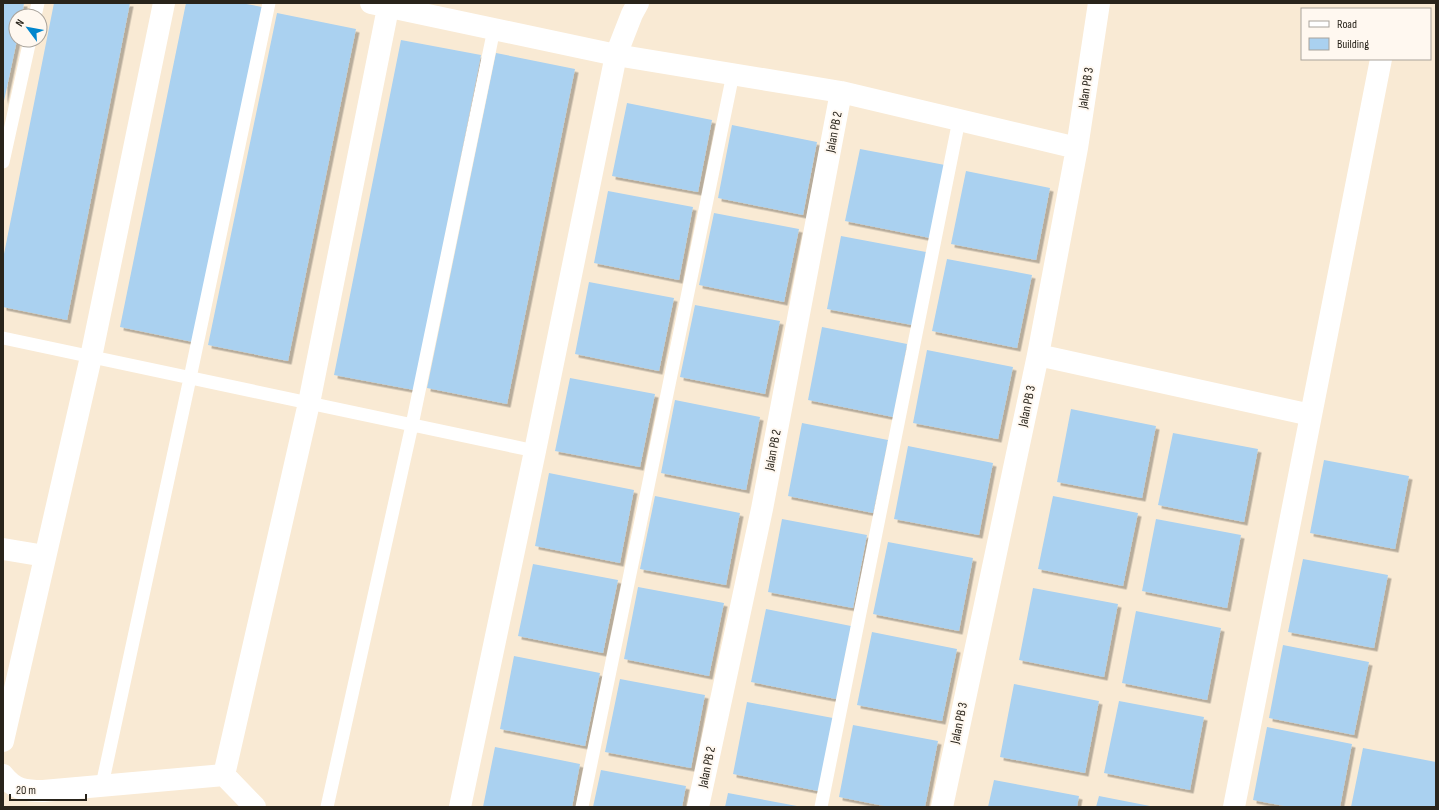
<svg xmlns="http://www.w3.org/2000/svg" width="1439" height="810" font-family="'Sofia Sans Condensed',sans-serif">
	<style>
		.building { fill: #aad1f0; filter: url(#shadow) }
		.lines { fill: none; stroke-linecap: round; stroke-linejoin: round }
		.lane { stroke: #fff; stroke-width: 13 }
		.street { stroke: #fff; stroke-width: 22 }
		.labels { text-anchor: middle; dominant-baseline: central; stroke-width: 4; stroke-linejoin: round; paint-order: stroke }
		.street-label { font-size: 13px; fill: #29241b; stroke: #fff8f0 }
	</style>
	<defs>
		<filter id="shadow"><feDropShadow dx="3.5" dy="3.5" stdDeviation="0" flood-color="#0004"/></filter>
	</defs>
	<rect width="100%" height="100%" fill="#f9ead4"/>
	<path class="building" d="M3,3H24L22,16H16L17,40L4,101Z
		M54,3H130L67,320L3,307V259Z
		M186,3H241L262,7L193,342L120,327Z
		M277,13L356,29L288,361L208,345Z
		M401,40L481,55L414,390L334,375Z
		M496,53L575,69L507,404L427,388Z
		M627,103L712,120L698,192L612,176Z
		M732,125L817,142L803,215L718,198Z
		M860,149L945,165L930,238L845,221Z
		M966,171L1050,188L1036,260L951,244Z
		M608,191L693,207L679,280L594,263Z
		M714,213L799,229L784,302L699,285Z
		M841,236L926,252L912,325L827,309Z
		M947,259L1032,275L1017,348L932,331Z
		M589,282L674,298L659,371L575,354Z
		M695,305L780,321L765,394L680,377Z
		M822,327L907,344L893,417L808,400Z
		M927,350L1013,367L998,439L913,423Z
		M570,378L655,394L640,467L555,451Z
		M675,400L760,417L746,490L661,473Z
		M1071,409L1156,426L1142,498L1057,482Z
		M802,423L888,440L873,513L788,496Z
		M1173,433L1258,449L1244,522L1158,505Z
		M908,446L993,463L979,535L894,519Z
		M1324,460L1409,476L1395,549L1310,533Z
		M549,473L634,490L620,563L535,546Z
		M655,496L740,513L726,585L640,569Z
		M1053,496L1138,513L1123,586L1038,569Z
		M782,519L867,535L853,608L768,592Z
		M1156,519L1241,535L1227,608L1142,591Z
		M888,542L973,558L959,631L873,614Z
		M1303,559L1388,575L1374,648L1288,632Z
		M533,564L618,580L603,653L518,636Z
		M638,587L724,603L709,676L624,659Z
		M1033,588L1118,604L1104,677L1019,660Z
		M766,609L851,626L836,699L751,682Z
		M1136,611L1221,628L1207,700L1122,683Z
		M872,632L957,649L942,721L857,705Z
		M1283,645L1369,662L1354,735L1269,718Z
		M514,656L600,673L585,746L500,729Z
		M620,679L705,695L691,768L605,752Z
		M1014,684L1099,701L1085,773L1000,757Z
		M1119,701L1204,717L1190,790L1104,773Z
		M747,702L833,718L818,791L733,774Z
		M853,725L938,741L925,807H889L839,797Z
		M1267,727L1352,744L1340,807H1289L1253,800Z
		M495,747L580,764L572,807H483Z
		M1363,748L1436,762V807H1351Z
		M601,770L686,786L682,807H593Z
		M994,780L1079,796L1077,807H988Z
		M728,793L797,806V807H725Z
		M1099,796L1150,806V807H1096Z"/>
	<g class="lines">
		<path class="lane" d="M35,16L38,3
			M3,162L30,40
			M3,338L535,451
			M102,785L190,378L269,3
			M327,807L412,425L494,29
			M582,807L733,74
			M821,807L959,120"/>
		<path class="street" d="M371,3L616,55L841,92L1077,148
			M1038,355L1311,415
			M3,549L45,556
			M3,741L91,357L164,3
			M3,775C15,790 25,791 43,791L224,775L309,403L389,3
			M224,775L255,807
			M460,807L535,451L616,55L632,14L638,3
			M698,807L762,509L841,92
			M942,807L1038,355L1077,148L1099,3
			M1234,807L1381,59"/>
	</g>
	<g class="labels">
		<g class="street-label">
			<text transform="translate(1086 88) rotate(-81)">Jalan PB 3</text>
			<text transform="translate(834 132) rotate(-79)">Jalan PB 2</text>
			<text transform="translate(1027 406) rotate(-78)">Jalan PB 3</text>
			<text transform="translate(773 450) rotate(-79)">Jalan PB 2</text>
			<text transform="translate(959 723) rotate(-78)">Jalan PB 3</text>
			<text transform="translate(707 767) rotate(-78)">Jalan PB 2</text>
		</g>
	</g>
	<rect width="1439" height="810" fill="none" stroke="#29241b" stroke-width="8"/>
	<rect x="1301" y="8" width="130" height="52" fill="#fff8f0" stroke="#a9a39b"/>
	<rect x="1309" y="21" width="20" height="6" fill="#ffffff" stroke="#a9a39b"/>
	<text x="1337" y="28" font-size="12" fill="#29241b">Road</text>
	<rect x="1309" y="38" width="20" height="12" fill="#aad1f0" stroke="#a9a39b"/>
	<text x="1337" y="48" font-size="12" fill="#29241b">Building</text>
	<g transform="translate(28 28) rotate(302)"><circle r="19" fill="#fff8f0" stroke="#a9a39b"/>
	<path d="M0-3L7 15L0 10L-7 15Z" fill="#0186cd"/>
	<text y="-6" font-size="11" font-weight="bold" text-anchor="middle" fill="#29241b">N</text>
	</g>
	<path d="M10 794v6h76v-6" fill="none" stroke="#29241b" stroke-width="2"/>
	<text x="16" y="794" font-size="12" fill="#29241b" stroke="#fff8f0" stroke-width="3" paint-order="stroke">20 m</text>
</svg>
